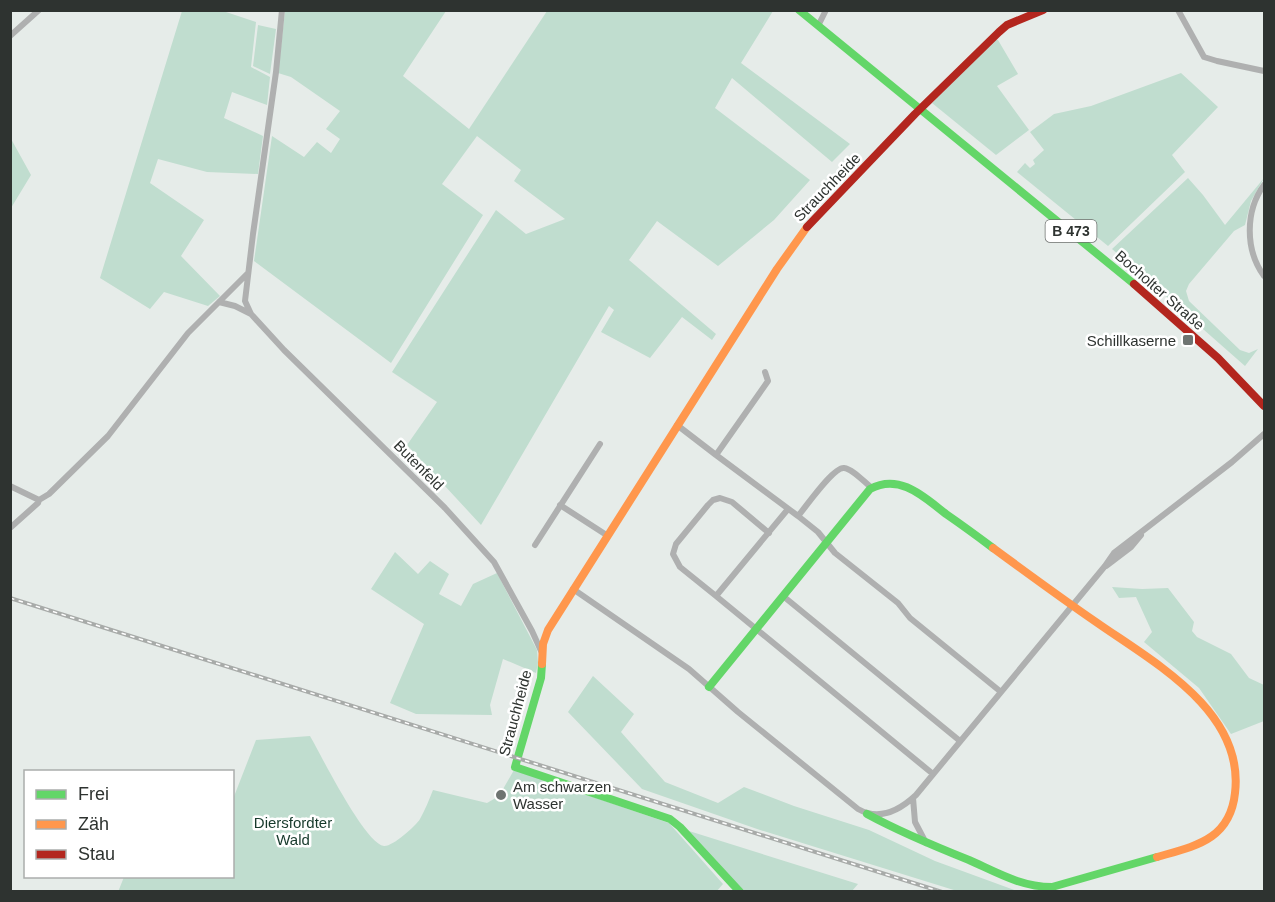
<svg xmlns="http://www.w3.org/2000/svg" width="1275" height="902" font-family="Arial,sans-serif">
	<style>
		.green { fill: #c0ddcf }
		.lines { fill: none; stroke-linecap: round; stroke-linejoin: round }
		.street { stroke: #afb0b0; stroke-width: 6 }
		.fast { stroke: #63d668; stroke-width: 8 }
		.slow { stroke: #ff974d; stroke-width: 8 }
		.jam { stroke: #b3261e; stroke-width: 8 }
		.rail-casing { stroke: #a8aba9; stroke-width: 4 }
		.rail { stroke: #fff; stroke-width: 1.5; stroke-dasharray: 4.5; stroke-linecap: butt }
		.poi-dot { fill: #6e7471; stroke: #fff; stroke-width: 2 }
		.labels { text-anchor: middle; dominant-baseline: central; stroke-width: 5; stroke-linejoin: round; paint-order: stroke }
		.shield { fill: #fff; stroke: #6d706e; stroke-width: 1.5 }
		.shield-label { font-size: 14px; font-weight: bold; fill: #2e3330 }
		.street-label { font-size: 15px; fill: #2e3330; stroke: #fff }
		.poi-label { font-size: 15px; fill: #2e3330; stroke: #fff; text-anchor: end }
		.park-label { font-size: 15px; fill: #16392b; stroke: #fff }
	</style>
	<rect width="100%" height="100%" fill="#e6ece9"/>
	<path class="green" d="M182,11H223L256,22L251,67L270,77L267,105L232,92L224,118L263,136L258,174L207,172L158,159L150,183L204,220L181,256L220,296L208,306L164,292L150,309L100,278Z
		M285,11H446L403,76L469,129L547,11H773L741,63L850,144L832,162L732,78L715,108L810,180L774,220L718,266L657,221L629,260L716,334L712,340L682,317L650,358L601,332L614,310L609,306L481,525L407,445L437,402L392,372L496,210L526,234L565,219L514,181L521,170L477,136L442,184L483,215L391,363L254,261L272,136L304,157L317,142L331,153L340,139L326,129L340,111L291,77L278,73Z
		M258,25L276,29L270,74L253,66Z
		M995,40H998L1018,74L997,86L1029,130L996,155L932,103Z
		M1181,73L1218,107L1172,155L1185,172L1108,246L1017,172L1025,163L1030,168L1035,164L1033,160L1044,150L1030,132L1054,114L1091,106Z
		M10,137L31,175L11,208H10Z
		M1188,178L1203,195L1225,225L1264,178L1251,201L1245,225L1234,231L1189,284L1186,291L1189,301L1240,350L1249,353L1258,349L1245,366L1112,249Z
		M395,552L418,574L430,561L449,574L439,594L461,606L473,584L497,573L537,650L538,663L536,673L503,659L490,705L492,715L416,714L390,703L424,624L371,589Z
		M1112,587L1142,589L1168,588L1194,622L1192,631L1197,637L1231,654L1249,678L1264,685V721L1231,734L1199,688L1144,642L1152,632L1136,597L1119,598Z
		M593,676L634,714L621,732L665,782L718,803L744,787L794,806L869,830L935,861L1017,891H957L760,830L642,789L568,712Z
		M310,736C321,755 365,844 384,846C392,847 416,826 420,819C425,810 429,800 433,790L487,803L499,796L514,770L669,823L723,884L716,892H118L124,877L232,876L233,799L256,740Z
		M689,831L858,884L852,891H744L705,852Z"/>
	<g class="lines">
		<path class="street" d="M282,10L276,72L253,234L245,301L251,314L284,350L445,508L494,562L532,631L542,653
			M1178,10L1204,57L1217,61L1264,71
			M818,26L826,10
			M10,36L39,10
			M1264,185C1245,211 1245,250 1264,276
			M219,302L235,306L251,314
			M677,425L716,455L768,381L765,372
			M716,455L798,516
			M10,486L39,500
			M872,488C865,483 853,469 844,468C833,467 806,507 798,516L818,532L835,553L898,603L910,618L1001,692
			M560,505L608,536
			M788,509L716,596L933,774
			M10,528L38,503L39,500L49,494L108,436L188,333L248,273
			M535,545L600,444
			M1106,566L1131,547L1141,535
			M573,589L689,669L738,712L858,809C879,821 900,810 916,795L1105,566L1114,553L1232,462L1264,434
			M716,596L680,567L673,554L676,544L708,505L713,500L720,498L732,502L769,533
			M783,596L960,741
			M913,798L915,822L926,843"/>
		<path class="fast" d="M799,10L1134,284
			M542,664L541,678L515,767L670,819L680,827L740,892
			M709,687L870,489C900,473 924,497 946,514C962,525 977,536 993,548
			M867,814C900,832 934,846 969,860C996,872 1021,887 1052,887L1157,857"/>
		<path class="slow" d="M993,548C1027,573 1061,598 1096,622C1153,662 1245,711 1235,793C1230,840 1195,846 1157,857
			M542,664L543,644L548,630L777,269L807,227"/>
		<path class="jam" d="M807,227L915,114L999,32L1007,25L1043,10
			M1134,284L1218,358L1264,406"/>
		<g class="rail-casing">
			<path id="rail" d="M10,598L942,892"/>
		</g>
		<use href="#rail" class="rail"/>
	</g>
	<g class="poi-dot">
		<rect x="1182" y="334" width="12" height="12" rx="3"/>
		<circle cx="501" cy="795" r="6"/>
	</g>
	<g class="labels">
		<rect class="shield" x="1045.5" y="220" width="51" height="22" rx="4.5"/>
		<g class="shield-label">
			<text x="1071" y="231">B 473</text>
		</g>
		<g class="street-label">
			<text transform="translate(827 187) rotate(-46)">Strauchheide</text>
			<text transform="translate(1160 290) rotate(41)">Bocholter Straße</text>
			<text transform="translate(419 465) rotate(45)">Butenfeld</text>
			<text transform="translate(515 713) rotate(-75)">Strauchheide</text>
		</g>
		<g class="poi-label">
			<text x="1176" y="340">Schillkaserne</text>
			<text x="513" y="786" text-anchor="start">Am schwarzen<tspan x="513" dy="17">Wasser</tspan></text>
		</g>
		<g class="park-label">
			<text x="293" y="822">Diersfordter<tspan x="293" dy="17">Wald</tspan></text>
		</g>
	</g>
	<rect width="1275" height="902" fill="none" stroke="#2e3330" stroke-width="24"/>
	<rect x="24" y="770" width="210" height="108" fill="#ffffff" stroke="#abadac" stroke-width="1.5"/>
	<rect x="36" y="790" width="30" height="9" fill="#63d668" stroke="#abadac" stroke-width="1.5"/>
	<text x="78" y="800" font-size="18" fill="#2e3330">Frei</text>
	<rect x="36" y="820" width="30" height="9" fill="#ff974d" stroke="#abadac" stroke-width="1.5"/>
	<text x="78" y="830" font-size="18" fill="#2e3330">Zäh</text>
	<rect x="36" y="850" width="30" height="9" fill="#b3261e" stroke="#abadac" stroke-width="1.5"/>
	<text x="78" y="860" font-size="18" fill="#2e3330">Stau</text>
</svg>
